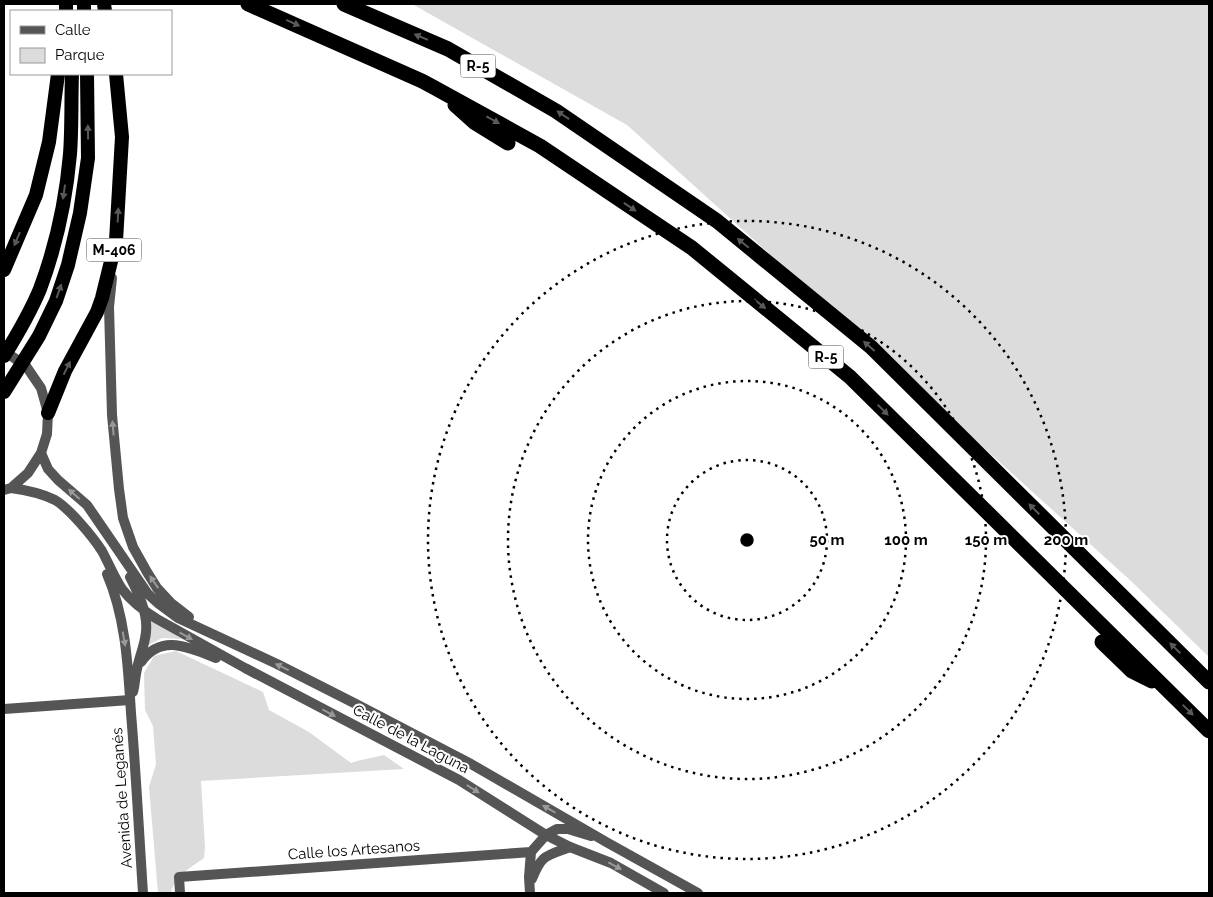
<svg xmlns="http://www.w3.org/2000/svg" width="1213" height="897" font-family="Raleway,sans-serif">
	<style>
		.green { fill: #dcdcdc }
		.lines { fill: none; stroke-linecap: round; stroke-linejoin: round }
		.minor { stroke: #555; stroke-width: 10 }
		.tertiary { stroke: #555; stroke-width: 10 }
		.trunk { stroke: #000; stroke-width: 14 }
		.motorway { stroke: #000; stroke-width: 15 }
		.oneway { fill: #595959 }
		.oneway2 { fill: #999 }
		.ring { fill: none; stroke: #000; stroke-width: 2.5; stroke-dasharray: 2.5 5 }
		.labels { text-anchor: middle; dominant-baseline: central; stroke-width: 4; stroke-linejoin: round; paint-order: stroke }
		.shield { fill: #fff; stroke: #4c4c4c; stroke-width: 1 }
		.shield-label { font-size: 14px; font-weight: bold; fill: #000 }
		.street-label { font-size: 15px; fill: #000; stroke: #fff }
		.centre { fill: #000; stroke: #fff; stroke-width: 2.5 }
		.ring-label { font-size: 15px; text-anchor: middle; font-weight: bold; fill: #000; stroke: #fff; stroke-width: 4; stroke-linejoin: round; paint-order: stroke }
	</style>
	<rect width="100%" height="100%" fill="#fff"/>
	<path class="green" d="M412,4H1209V657L1131,581L627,125Z
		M151,620L182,639L162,638L149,645Z
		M176,651L263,692L269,710L309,732L351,763L357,761L384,755L404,769L201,781L205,847L204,858C191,867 174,877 171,893H158L149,787L156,764L153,726L145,710L144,673L154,656Z"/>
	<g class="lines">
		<path class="minor" d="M4,709L130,700
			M532,879C542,854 546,856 570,847
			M180,893L179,877L531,852
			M530,893L529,877L531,852L546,835L557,829H568L591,836"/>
		<path class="tertiary" d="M112,278L109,307L112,415L119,489L123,518L133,547L147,572L157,588L171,603L189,617
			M4,351L26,366L41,388L48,413L47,434L41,453L28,473L11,488L4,490
			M41,453L48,469L58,480L87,505L148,594L159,604L178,618L277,664L354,703L471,764L608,843L698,893
			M11,488C26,490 41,493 55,500C69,508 93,537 102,551C109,564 114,577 122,589C131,601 144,611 157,619L245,668L459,780L546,835L570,847L611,863L664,893
			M107,574C126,618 128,667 131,713C136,773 139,833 143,893
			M130,577C138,593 148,612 146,632C145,645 139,657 137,669C135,677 135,685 133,692
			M141,662C162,633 189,648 216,658"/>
		<path class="trunk" d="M66,4V11
			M84,4V11
			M104,4L105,11
			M4,270L36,195L49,142L58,74
			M4,356C17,335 30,313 40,289C56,246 66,200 70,154C72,128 71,100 72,74
			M4,392L39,336L56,301L68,265L80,213L88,158L87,74
			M48,413L65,371L97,312L102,298L116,241L122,137L116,74"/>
		<path class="motorway" d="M248,4L422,81L435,88L540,146L692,248L850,377L1209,731
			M344,4L448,49L556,111L717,221L871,347L1209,682
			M455,105L474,122L508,143
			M1102,642L1132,671L1152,681"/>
	</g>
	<defs><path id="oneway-solid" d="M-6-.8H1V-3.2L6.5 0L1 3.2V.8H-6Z" transform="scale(1.25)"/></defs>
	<g class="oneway">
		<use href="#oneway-solid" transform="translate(293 23) rotate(24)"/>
		<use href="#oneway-solid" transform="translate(421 37) rotate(-157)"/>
		<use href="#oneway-solid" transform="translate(563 115) rotate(-146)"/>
		<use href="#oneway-solid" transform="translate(493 120) rotate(29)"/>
		<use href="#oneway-solid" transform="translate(88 132) rotate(-91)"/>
		<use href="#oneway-solid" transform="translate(64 192) rotate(98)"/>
		<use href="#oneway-solid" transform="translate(630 207) rotate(34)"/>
		<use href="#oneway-solid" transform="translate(118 215) rotate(-87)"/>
		<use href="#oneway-solid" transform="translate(17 239) rotate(113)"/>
		<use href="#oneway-solid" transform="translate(743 243) rotate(-141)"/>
		<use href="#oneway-solid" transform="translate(59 291) rotate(-71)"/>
		<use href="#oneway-solid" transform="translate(760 304) rotate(39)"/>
		<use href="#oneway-solid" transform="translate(869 346) rotate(-139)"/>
		<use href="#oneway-solid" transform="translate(67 368) rotate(-63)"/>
		<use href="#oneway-solid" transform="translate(883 410) rotate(45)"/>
		<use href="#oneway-solid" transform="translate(1034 509) rotate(-135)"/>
		<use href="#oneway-solid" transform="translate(1175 648) rotate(-135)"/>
		<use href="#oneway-solid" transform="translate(1188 710) rotate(45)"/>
	</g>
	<g class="oneway2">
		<use href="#oneway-solid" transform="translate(113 428) rotate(-95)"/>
		<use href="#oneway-solid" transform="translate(74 494) rotate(-139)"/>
		<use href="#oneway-solid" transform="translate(154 582) rotate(-125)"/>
		<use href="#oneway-solid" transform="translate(186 636) rotate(29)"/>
		<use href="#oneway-solid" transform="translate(124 639) rotate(80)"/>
		<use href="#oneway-solid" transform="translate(282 667) rotate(-154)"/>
		<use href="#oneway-solid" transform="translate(329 713) rotate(28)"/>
		<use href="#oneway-solid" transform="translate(473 789) rotate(32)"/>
		<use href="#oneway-solid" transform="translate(549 809) rotate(-150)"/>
		<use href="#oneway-solid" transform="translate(615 866) rotate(28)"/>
	</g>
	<g class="ring">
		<circle cx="747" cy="540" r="80"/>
		<circle cx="747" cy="540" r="159"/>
		<circle cx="747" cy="540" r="239"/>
		<circle cx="747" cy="540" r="319"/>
	</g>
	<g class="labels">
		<g class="shield">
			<rect x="460.5" y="54.5" width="35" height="23" rx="4"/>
			<rect x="86.5" y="238.5" width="55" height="23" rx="4"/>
			<rect x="808.5" y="345.5" width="35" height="23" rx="4"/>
		</g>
		<g class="shield-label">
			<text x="478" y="66">R-5</text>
			<text x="114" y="250">M-406</text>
			<text x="826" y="357">R-5</text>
		</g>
		<g class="street-label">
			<text transform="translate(411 739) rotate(28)">Calle de la Laguna</text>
			<text transform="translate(122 798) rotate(-94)">Avenida de Leganés</text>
			<text transform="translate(354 850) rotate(-4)">Calle los Artesanos</text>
		</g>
	</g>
	<circle cx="747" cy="540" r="8" class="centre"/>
	<g class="ring-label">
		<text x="827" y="545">50 m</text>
		<text x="906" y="545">100 m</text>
		<text x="986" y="545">150 m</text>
		<text x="1066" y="545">200 m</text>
	</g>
	<rect width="1213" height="897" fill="none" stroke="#000000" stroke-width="10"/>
	<rect x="10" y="10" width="162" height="65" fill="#ffffff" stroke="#999999"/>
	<rect x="20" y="26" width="25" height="8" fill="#555555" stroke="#999999"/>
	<text x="55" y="35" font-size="15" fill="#000000">Calle</text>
	<rect x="20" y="48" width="25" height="15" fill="#dcdcdc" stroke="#999999"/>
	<text x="55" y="60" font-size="15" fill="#000000">Parque</text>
</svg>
